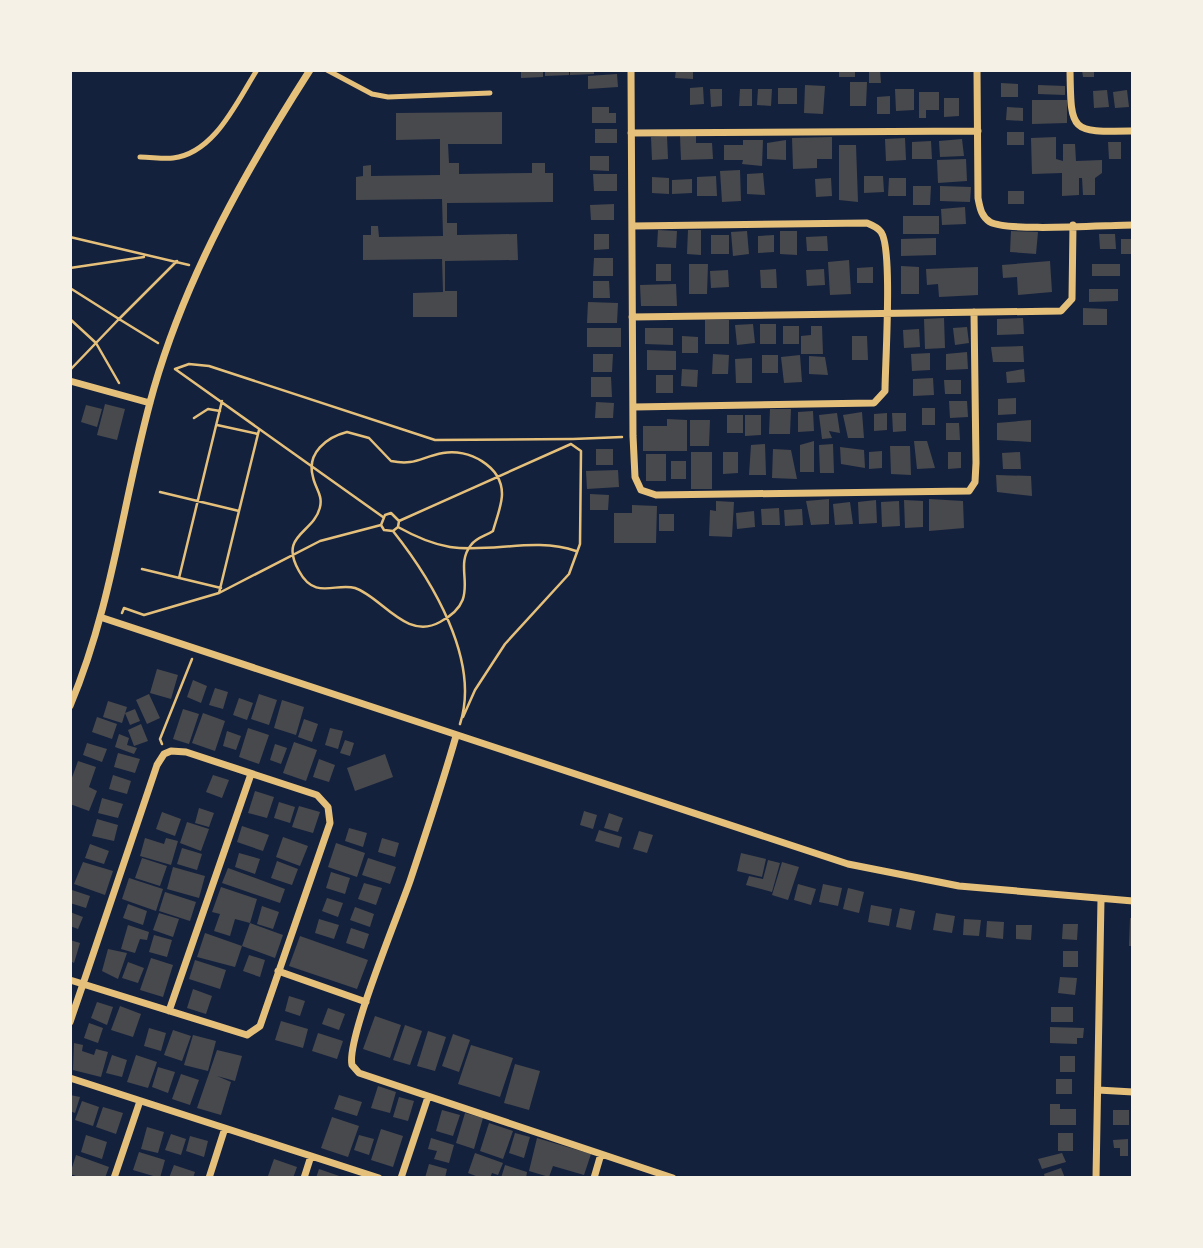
<svg xmlns="http://www.w3.org/2000/svg" width="1203" height="1248" font-family="Raleway,sans-serif">
	<style>
		.building { fill: #48494c }
		.lines { fill: none; stroke-linecap: round; stroke-linejoin: round }
		.path { stroke: #e5c07b; stroke-width: 2.5 }
		.service { stroke: #e5c07b; stroke-width: 5 }
		.minor { stroke: #e5c07b; stroke-width: 7 }
	</style>
	<rect width="100%" height="100%" fill="#14213d"/>
	<path class="building" d="M521,70H543V77L521,78Z
		M545,70H569V75L545,76Z
		M570,70H594V74L570,75Z
		M676,70H693V79L675,78Z
		M839,70H855V77H839Z
		M869,70H880L881,83H869Z
		M1082,70H1094V77H1083Z
		M617,74L618,87L588,89V76Z
		M850,82H867L866,106H850Z
		M1001,83L1018,84V97H1001Z
		M805,85L825,86L823,114L804,113Z
		M1038,85L1065,86V95L1038,94Z
		M703,87L704,104L690,105V88Z
		M778,88H797V104H778Z
		M710,89H722V106L711,107Z
		M740,89H752V106H739Z
		M758,89H772L771,106L757,105Z
		M895,89H914V110L896,111Z
		M1107,90L1109,107L1094,108L1093,91Z
		M1127,90L1129,107L1115,108L1113,92Z
		M919,92H939V110H926V118H919Z
		M890,96V114H877V97Z
		M944,98H959V116L944,117Z
		M1032,100H1067V123L1032,124Z
		M592,107H609V113H616V123H592Z
		M1007,107L1023,108V121L1006,120Z
		M502,112V144H448L449,163H459V174L532,173V163H545V173H553V202L447,203V223H457V235L517,234L518,260L445,261V291H457V317H413V293L443,292L442,259L363,260V235H371V226H378L379,237L443,236L442,199L356,200V177L363,176V166L371,165V176L440,175V139L396,140V113Z
		M595,129H617V143H595Z
		M1007,132H1024V145H1007Z
		M667,136L668,159L652,160L651,137Z
		M680,136H696V143H712L713,159L681,160Z
		M832,137V159H817V168L793,169L792,138Z
		M1056,137V159L1063,161V144H1075L1076,161L1102,160V173L1095,178V195H1083L1082,178H1079V195L1062,196V173L1032,174L1031,138Z
		M905,138L906,160L886,161L885,139Z
		M962,139L964,156L940,157L939,141Z
		M743,140H763L762,166L742,164L743,160H724V145H743Z
		M786,140V160L767,159V143Z
		M931,141L932,159H912V142Z
		M1108,142H1121V159H1109Z
		M839,145H856L858,202L839,200Z
		M590,156H609V171L590,170Z
		M966,159L967,181L938,183L937,160Z
		M740,170L741,201L722,202L720,171Z
		M763,173L765,195L747,194V174Z
		M593,174H617V191H594Z
		M716,176L717,196H697V177Z
		M864,176H883L884,192L864,193Z
		M652,177L669,178V194L652,193Z
		M831,178L832,196L816,197L815,179Z
		M889,178H906V196H888Z
		M692,179V193L672,194V180Z
		M913,186H931L930,205H913Z
		M940,186L971,187L970,202L940,201Z
		M1008,191H1024V204H1008Z
		M614,204V220H591L590,205Z
		M965,207L966,224L942,225L941,209Z
		M903,216H939V234H903Z
		M658,230L677,231L676,248L657,247Z
		M688,230H701V255L687,254Z
		M747,231L749,254L733,256L731,232Z
		M780,231H797V255L780,254Z
		M1011,231L1038,232L1036,254L1010,252Z
		M594,234H609V249L594,250Z
		M1099,234H1115L1116,249H1100Z
		M711,235H729V254H711Z
		M774,235V252L758,253V236Z
		M827,236L828,251H807L806,237Z
		M936,238V255L901,256V239Z
		M1121,239H1133V254H1121Z
		M594,258H613V276H593Z
		M849,260L851,294L830,295L828,262Z
		M1050,261L1052,292L1018,295L1017,277L1003,278L1002,265Z
		M656,264H671V281H656Z
		M689,264H708L707,294H689Z
		M1092,264H1120V276H1092Z
		M901,266L919,267V294H901Z
		M873,267V283H857V268Z
		M978,267V295L939,297L938,284L927,285L926,269Z
		M776,269L777,288H761L760,270Z
		M824,269L825,285L807,286L806,270Z
		M728,270L729,287L711,288L710,271Z
		M593,281H609L610,298H593Z
		M676,284L677,306H641L640,285Z
		M1089,289H1118V301L1089,302Z
		M588,302L618,303L617,323H587Z
		M1083,308L1107,309V325H1083Z
		M944,318L945,348L925,349L924,319Z
		M1023,318L1024,334L997,335V319Z
		M705,320H729V344H705Z
		M753,324L755,343L737,345L735,325Z
		M760,324H776V344H760Z
		M783,326H799V344H783Z
		M811,326H822L823,354H801V336L811,335Z
		M967,327L969,343L955,345L953,328Z
		M587,328H621V347H587Z
		M645,328H673V345L645,344Z
		M919,329L920,347L904,348L903,330Z
		M682,336L698,337V353H682Z
		M852,336H867L868,360H852Z
		M1023,346L1024,362H993L991,347Z
		M647,350L676,351V370H647Z
		M967,352L968,369L946,370V354Z
		M930,353V370L912,371L911,354Z
		M593,354H613L612,372H593Z
		M713,354L729,355L728,374H712Z
		M762,355H778V373H762Z
		M800,355L802,382L784,383L781,357Z
		M809,356L825,357L828,375L809,374Z
		M752,358V383H736L735,359Z
		M682,369L698,370L697,387L681,386Z
		M1024,369L1025,382L1007,383L1006,372Z
		M656,375H673V393H656Z
		M591,377H611L612,397H591Z
		M933,378L934,395L913,396V379Z
		M944,380H961V394H945Z
		M1016,398V414L998,415V399Z
		M949,401H967L968,417L950,418Z
		M596,402L614,403L613,418H595Z
		M105,404L125,409L117,440L97,435Z
		M86,405L102,409L97,427L81,422Z
		M922,408H935V425H922Z
		M770,409H791L790,434H769Z
		M813,411L814,431L798,432V412Z
		M862,412L864,438H848L843,415Z
		M837,413L840,433L829,431L832,438L822,439L819,415Z
		M887,413V430L874,431V414Z
		M892,413H906V431L893,432Z
		M727,415H743V433H727Z
		M745,415H761V435L745,436Z
		M667,419L687,420V451H643V426H667Z
		M690,420H710L709,446H690Z
		M1031,420V442L997,440V423Z
		M946,423H959L960,440H946Z
		M814,441V472H800V445Z
		M914,441H927L935,468L917,469Z
		M765,444L766,475H749L751,445Z
		M833,444L834,473H820L819,445Z
		M890,446H910L911,475L891,474Z
		M840,447L864,450L865,468L841,464Z
		M596,449H613V465H596Z
		M773,449L791,450L797,479L772,478Z
		M882,451V468L869,469V452Z
		M691,452H712V489H691Z
		M723,452H738V473L723,474Z
		M948,452H961V468L948,469Z
		M1020,452L1021,469H1003L1002,453Z
		M646,454H666V481H646Z
		M671,461H686V479H671Z
		M618,470L619,487L587,489L586,471Z
		M996,475L1031,476L1032,496L997,492Z
		M590,494L609,495L608,510H590Z
		M829,499V524L811,525L806,501Z
		M929,499L963,501L964,528L929,531Z
		M876,500L877,523L859,524L858,502Z
		M904,500L923,501V527L905,528Z
		M716,501L734,502L732,537L709,536L710,510L716,511Z
		M899,501L900,526L882,527L881,502Z
		M850,502L853,524L835,525L833,504Z
		M632,505L657,506L656,543H614V513H632Z
		M779,508L780,525H762L761,509Z
		M802,509L803,525L785,526L784,510Z
		M754,511L755,527L737,529L736,513Z
		M659,514H674V531H659Z
		M157,669L178,675L171,699L150,693Z
		M193,680L207,686L201,703L187,697Z
		M215,688L228,692L223,709L209,705Z
		M149,694L160,718L147,724L136,700Z
		M259,694L277,700L269,725L251,719Z
		M239,698L253,703L247,720L233,715Z
		M282,700L304,707L296,735L274,728Z
		M108,701L127,707L122,723L103,717Z
		M135,709L140,721L130,725L125,713Z
		M183,709L199,714L189,744L173,739Z
		M203,713L225,721L215,751L192,743Z
		M97,717L117,724L112,739L92,732Z
		M304,719L318,724L312,742L298,737Z
		M141,724L148,741L134,746L128,730Z
		M248,728L269,735L259,764L239,757Z
		M330,728L343,731L338,749L325,745Z
		M227,731L241,736L236,750L223,746Z
		M119,734L129,738L127,745L137,748L134,754L115,747Z
		M345,740L354,743L350,756L340,753Z
		M294,742L317,750L306,781L283,773Z
		M87,743L107,749L102,762L83,755Z
		M275,744L287,748L281,764L270,760Z
		M118,753L140,759L135,773L114,767Z
		M385,754L393,777L355,791L347,768Z
		M319,759L335,765L329,782L313,777Z
		M78,761L96,767L89,787L97,791L89,811L70,804V783Z
		M113,775L131,781L127,794L109,789Z
		M213,775L229,780L222,798L206,792Z
		M255,791L274,797L267,818L248,813Z
		M102,798L123,804L118,818L98,813Z
		M279,802L295,807L290,823L274,818Z
		M299,806L320,812L313,833L292,827Z
		M199,808L214,813L209,827L195,823Z
		M584,811L597,815L593,829L580,825Z
		M162,812L181,819L175,836L156,829Z
		M609,813L623,818L618,832L604,828Z
		M97,819L118,825L114,841L92,836Z
		M187,822L209,829L201,851L180,843Z
		M242,826L269,835L263,851L237,842Z
		M349,828L367,833L363,847L345,841Z
		M599,830L622,837L619,848L595,841Z
		M639,831L653,835L647,853L633,849Z
		M283,837L308,846L300,866L276,857Z
		M145,838L164,844L166,838L178,841L171,865L140,856Z
		M382,838L399,843L395,857L378,852Z
		M336,843L365,853L357,877L328,867Z
		M90,844L109,851L104,864L85,858Z
		M182,848L202,854L197,870L177,864Z
		M239,853L260,859L255,874L235,867Z
		M741,853L766,859L762,877L737,871Z
		M142,858L167,866L160,886L135,878Z
		M368,858L396,867L390,884L362,875Z
		M768,860L780,863L772,892L746,885L749,876L763,879Z
		M277,861L298,869L292,885L271,878Z
		M83,862L113,871L105,895L74,884Z
		M782,862L799,867L788,900L772,895Z
		M173,867L205,876L199,898L167,889Z
		M228,868L285,889L280,903L222,883Z
		M331,872L350,878L345,894L326,888Z
		M129,878L163,889L156,911L122,899Z
		M364,883L382,888L376,905L358,899Z
		M798,884L816,889L811,905L794,900Z
		M823,884L842,888L838,906L819,902Z
		M221,887L257,899L250,923L235,919L230,936L214,931L220,914L212,912Z
		M848,888L864,892L859,913L843,909Z
		M72,890L90,896L86,908L70,903Z
		M165,892L196,902L190,921L159,911Z
		M327,898L343,903L338,917L322,911Z
		M128,904L147,911L143,925L123,918Z
		M871,905L892,909L889,926L868,922Z
		M262,906L279,912L273,929L257,924Z
		M355,907L374,914L370,927L350,920Z
		M900,908L915,911L911,930L896,927Z
		M70,912L83,917L78,929L70,926Z
		M159,913L179,919L173,937L153,930Z
		M936,913L955,916L952,933L933,930Z
		M1130,918H1133V946H1129Z
		M319,919L339,925L334,939L315,933Z
		M964,919L981,920L979,936L963,935Z
		M987,921L1004,922L1003,939L986,937Z
		M250,923L283,935L275,958L242,946L235,967L197,957L205,933L242,946Z
		M1063,924H1078L1077,940L1062,939Z
		M128,925L149,932L147,940L140,939L135,953L121,949Z
		M1016,925H1032L1031,940L1016,939Z
		M351,928L369,934L364,949L346,943Z
		M154,935L172,940L167,957L149,952Z
		M300,936L368,960L357,989L289,966Z
		M70,940L80,943L74,963L70,961Z
		M108,949L127,953L118,979L102,971Z
		M1063,951H1078V967H1063Z
		M249,955L265,960L260,977L243,971Z
		M151,958L173,965L163,997L140,990Z
		M195,960L226,970L220,989L189,979Z
		M128,962L144,968L138,983L122,978Z
		M1060,977L1077,978L1075,995L1058,993Z
		M193,989L212,996L206,1014L187,1008Z
		M289,996L305,1001L300,1016L285,1011Z
		M97,1002L113,1007L107,1025L91,1018Z
		M120,1006L141,1014L133,1037L111,1030Z
		M1051,1007H1073V1022H1051Z
		M328,1008L345,1014L339,1030L322,1024Z
		M375,1016L401,1025L390,1058L363,1049Z
		M281,1021L308,1029L303,1048L275,1040Z
		M89,1023L103,1028L98,1043L84,1038Z
		M405,1025L422,1031L410,1065L393,1060Z
		M1050,1027L1084,1028L1083,1038H1077V1044L1050,1043Z
		M149,1028L166,1033L161,1051L144,1046Z
		M173,1030L191,1036L182,1061L164,1055Z
		M428,1031L446,1037L435,1071L417,1066Z
		M318,1033L343,1041L337,1059L312,1051Z
		M453,1034L470,1040L459,1072L442,1066Z
		M193,1035L216,1041L208,1071L184,1065Z
		M74,1043L83,1045L82,1051L94,1055L96,1049L108,1052L101,1077L73,1070Z
		M471,1045L513,1058L500,1097L458,1084Z
		M217,1050L242,1056L235,1081L217,1076L231,1082L221,1115L197,1108Z
		M112,1055L127,1060L122,1077L106,1073Z
		M136,1055L157,1062L148,1088L127,1082Z
		M1060,1056H1075V1072H1060Z
		M515,1064L540,1071L529,1110L504,1103Z
		M158,1067L175,1072L168,1093L152,1087Z
		M181,1074L199,1080L190,1105L172,1099Z
		M1056,1079H1072V1094H1056Z
		M378,1086L396,1092L390,1113L371,1108Z
		M70,1095L80,1097L75,1113L70,1111Z
		M339,1095L362,1102L357,1116L334,1109Z
		M399,1097L414,1101L408,1121L393,1117Z
		M82,1101L99,1107L93,1126L75,1120Z
		M1050,1104H1060V1109H1076V1125H1050Z
		M103,1107L123,1113L116,1134L96,1127Z
		M442,1110L460,1115L453,1136L436,1131Z
		M1113,1110H1129V1125H1113Z
		M465,1113L483,1118L474,1149L456,1143Z
		M332,1117L359,1126L348,1157L321,1148Z
		M489,1123L513,1131L503,1159L480,1151Z
		M147,1127L164,1132L158,1153L141,1149Z
		M381,1129L403,1136L393,1167L371,1160Z
		M515,1133L530,1137L524,1158L509,1153Z
		M1058,1133H1073V1151H1058Z
		M171,1134L186,1139L181,1155L165,1150Z
		M86,1135L107,1142L102,1159L81,1152Z
		M359,1135L374,1139L369,1155L354,1150Z
		M190,1136L208,1141L204,1157L186,1151Z
		M431,1138L454,1145L449,1163L434,1159L437,1151L428,1149Z
		M537,1138L591,1154L584,1175L553,1166L549,1177L529,1171Z
		M1128,1139V1156H1120V1148H1114L1113,1140Z
		M139,1152L165,1160L160,1178L133,1170Z
		M475,1153L503,1163L498,1175L492,1173L490,1178H481L468,1173Z
		M1062,1153L1066,1162L1042,1169L1038,1159Z
		M76,1155L109,1167L105,1178H82L70,1174Z
		M274,1159L297,1167L293,1178L268,1176Z
		M429,1164L447,1169L445,1178H425Z
		M174,1165L195,1172L193,1178H169Z
		M505,1165L527,1172L526,1178H501Z
		M1061,1168L1065,1178H1045L1044,1174Z
		M319,1169L345,1178H316Z"/>
	<g class="lines">
		<path class="path" d="M70,237L189,265
			M70,268L144,257
			M70,288L119,319L177,261
			M70,319L96,343L119,383
			M175,369L189,364L209,366L435,440L572,439
			M175,369L383,517
			M70,370L119,319L158,343
			M194,418L208,409L220,411
			M217,425L258,434
			M347,432L369,438L391,461C415,466 421,457 443,453C468,448 502,466 502,494C502,505 496,520 493,531C486,536 477,537 471,545C451,570 485,598 440,622C406,641 382,597 355,588C336,582 315,601 299,571C278,534 314,534 320,507C323,495 315,488 313,477C306,453 327,437 347,432Z
			M573,439L622,437
			M160,492L239,511L259,430
			M399,521L571,444
			M398,527C414,536 432,544 450,547C491,553 535,537 576,551
			M393,531L398,527L399,521L391,513L385,515L381,525L384,530L393,531C431,579 481,660 460,724
			M142,569L221,588
			M179,578L222,401
			M219,593L239,511
			M122,613L124,608L144,615L219,593L320,541L381,525
			M463,717L475,690L505,644L569,574L580,544L581,451L571,444
			M162,744L160,739L192,659"/>
		<path class="service" d="M327,70L372,94L388,97L490,93
			M140,157C151,157 163,159 173,158C215,153 237,101 257,70"/>
		<path class="minor" d="M631,70L633,436L635,477L641,490L656,495L969,491L975,482L976,463L974,312
			M977,70L978,198C980,208 981,216 990,222C1007,232 1108,225 1133,225
			M1070,70C1071,133 1070,132 1133,131
			M631,133L978,131
			M633,226L867,223C872,225 878,228 881,232C893,248 885,365 885,391L874,403L634,407
			M632,317L1061,311L1072,299L1073,225
			M70,381L150,403
			M103,618L848,864L959,886L1133,901
			M70,706C114,601 123,496 154,388C187,274 246,170 310,70
			M456,736C442,785 426,833 410,881C399,913 346,1040 352,1065L359,1073L673,1178
			M171,751L186,752L317,795L328,807L330,823L260,1026L247,1035L83,984L157,765L164,754Z
			M278,971L366,1002
			M70,980L83,984L70,1022
			M169,1011L251,774
			M70,1078L379,1178
			M1098,1090L1133,1092
			M114,1178L140,1101
			M209,1178L225,1128
			M304,1178L311,1156
			M401,1178L428,1097
			M594,1178L601,1154
			M1096,1178L1101,899"/>
	</g>
	<rect width="1203" height="1248" fill="none" stroke="#f6f1e7" stroke-width="144"/>
</svg>
